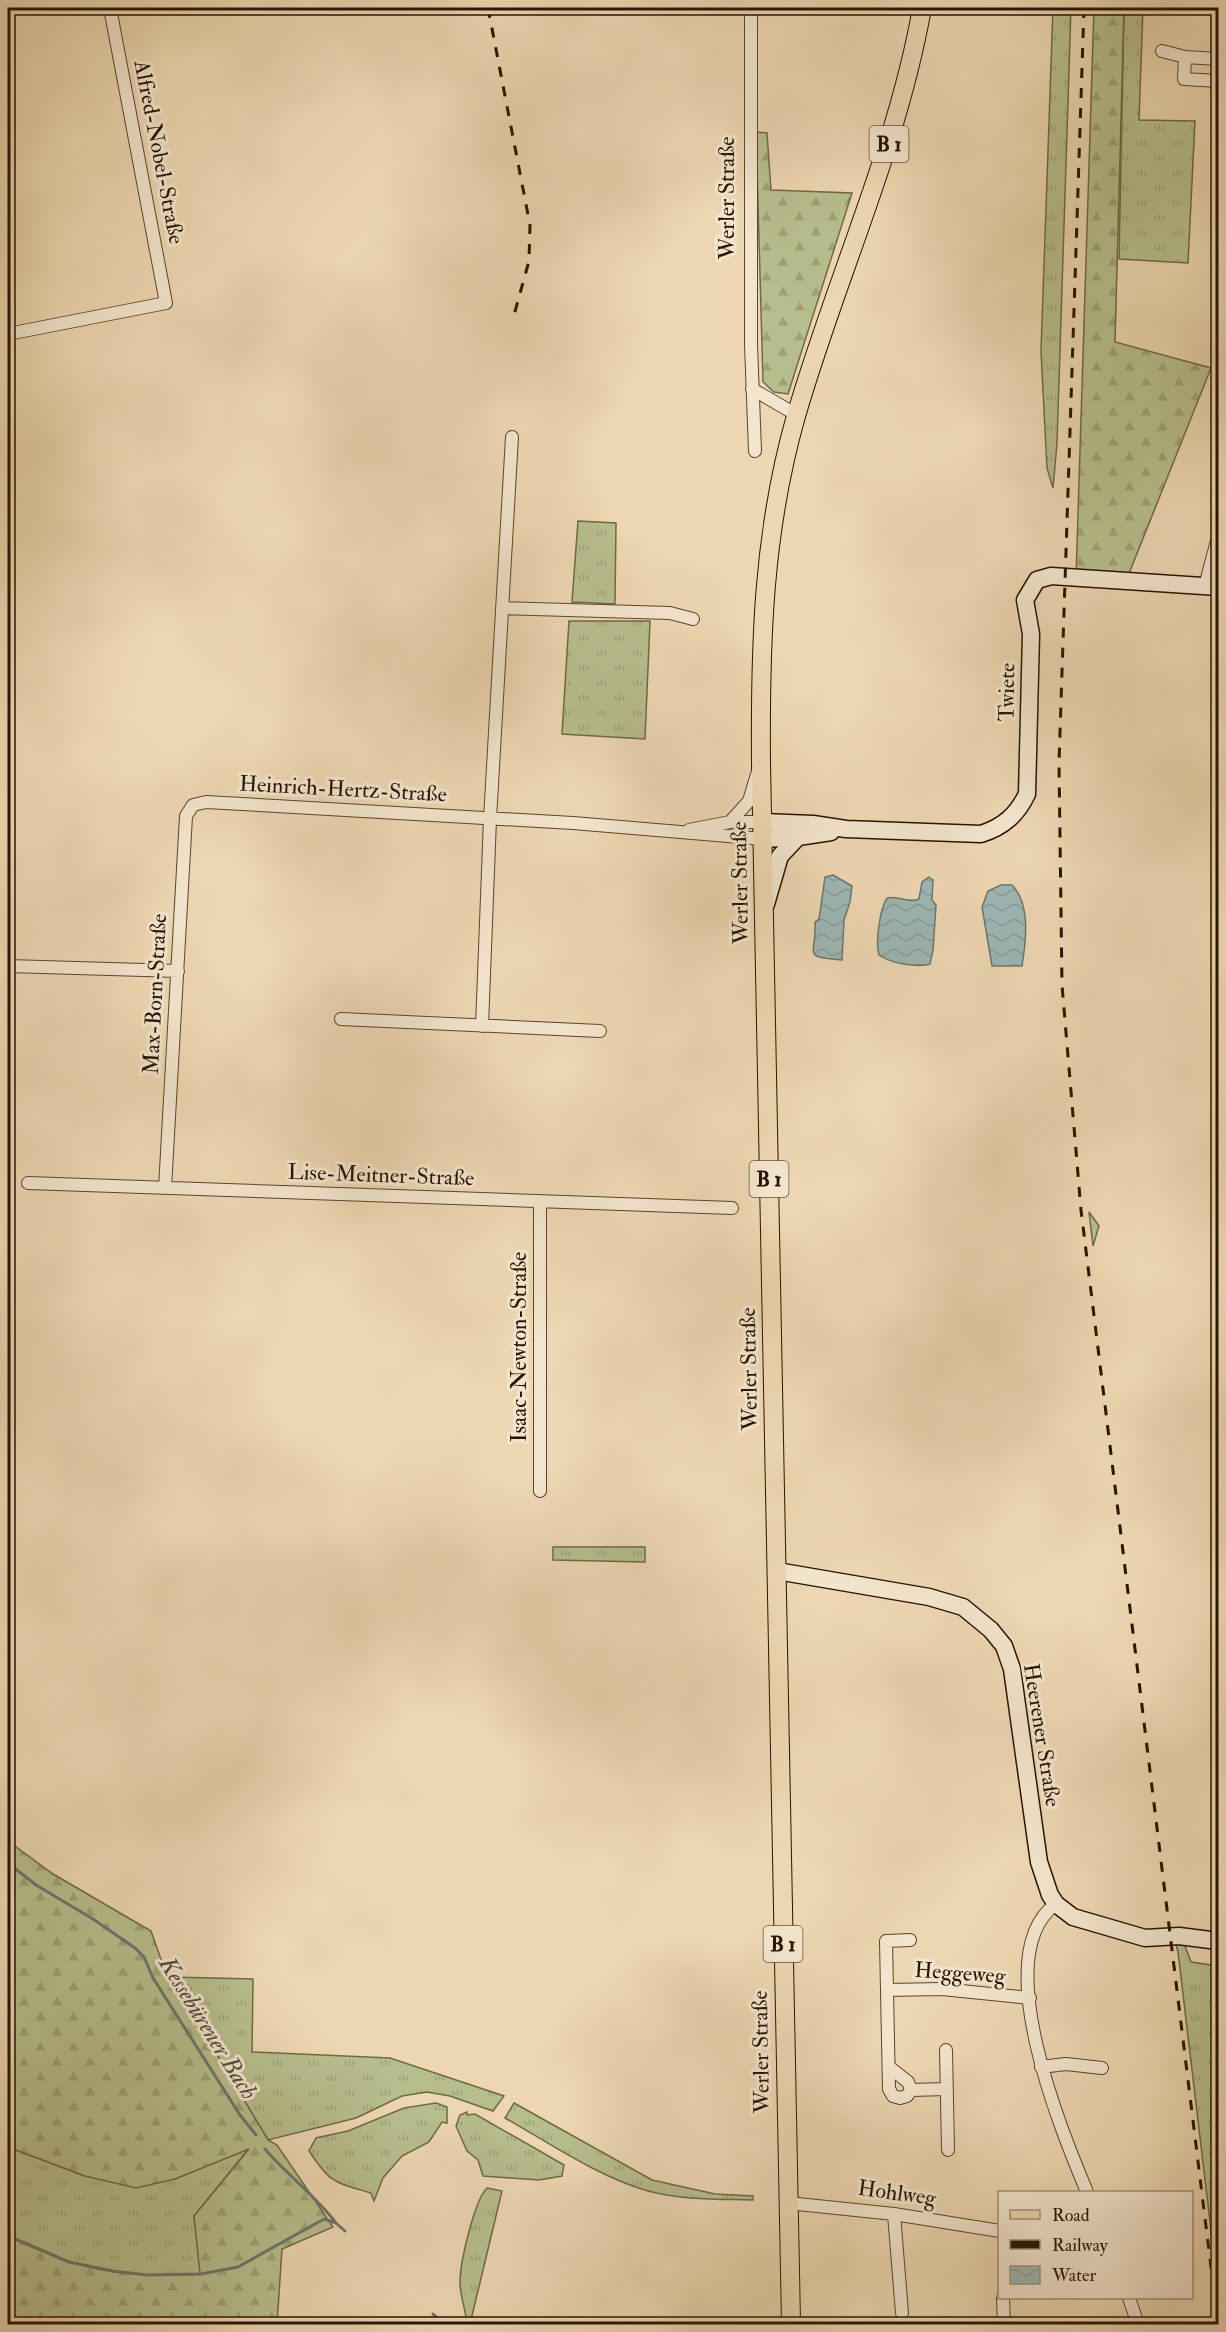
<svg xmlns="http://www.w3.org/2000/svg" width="1226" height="2332" font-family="'IM FELL Double Pica',serif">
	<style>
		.grass { fill: url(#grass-tufts); stroke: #6e6947; stroke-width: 1.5 }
		.forest { fill: url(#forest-firs); stroke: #6e6947; stroke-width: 1.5 }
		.water { fill: url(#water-waves); stroke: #6d766d; stroke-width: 1.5 }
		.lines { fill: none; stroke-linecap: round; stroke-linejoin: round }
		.stream { stroke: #6d766d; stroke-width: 3 }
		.street-casing { stroke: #58452d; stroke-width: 14 }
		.secondary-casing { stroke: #261401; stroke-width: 19 }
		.primary-casing { stroke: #261401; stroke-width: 20 }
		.street { stroke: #f3e5cd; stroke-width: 12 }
		.secondary { stroke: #f3e5cd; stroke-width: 16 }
		.primary { stroke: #edd7b2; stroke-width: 18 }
		.rail { stroke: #261401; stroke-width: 3; stroke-dasharray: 10 10; stroke-linecap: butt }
		.labels { text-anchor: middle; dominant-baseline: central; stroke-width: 6; stroke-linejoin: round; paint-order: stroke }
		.shield { fill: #f3e5cd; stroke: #64533e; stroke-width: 1.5 }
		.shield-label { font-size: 21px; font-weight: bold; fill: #261401 }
		.street-label { font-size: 22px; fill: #261401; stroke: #f3e5cd }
		.water-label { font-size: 24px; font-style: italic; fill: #4f4d40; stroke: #f3e5cd }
	</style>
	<defs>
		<pattern id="grass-tufts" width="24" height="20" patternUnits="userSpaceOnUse" patternTransform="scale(1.5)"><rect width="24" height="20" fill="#b7be8d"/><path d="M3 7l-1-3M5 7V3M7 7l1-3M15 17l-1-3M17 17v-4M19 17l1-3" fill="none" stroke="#9da278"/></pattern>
		<pattern id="forest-firs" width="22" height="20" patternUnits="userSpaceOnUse" patternTransform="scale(1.5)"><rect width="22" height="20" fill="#b7be8d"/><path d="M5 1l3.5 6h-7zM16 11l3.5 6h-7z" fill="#9da278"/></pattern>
		<pattern id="water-waves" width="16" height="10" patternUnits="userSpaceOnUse" patternTransform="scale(1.5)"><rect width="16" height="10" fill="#9cb7b5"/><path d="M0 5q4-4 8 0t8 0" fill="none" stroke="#869c9a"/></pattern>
	</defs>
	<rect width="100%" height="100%" fill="#edd7b2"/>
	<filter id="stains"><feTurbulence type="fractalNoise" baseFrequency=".00333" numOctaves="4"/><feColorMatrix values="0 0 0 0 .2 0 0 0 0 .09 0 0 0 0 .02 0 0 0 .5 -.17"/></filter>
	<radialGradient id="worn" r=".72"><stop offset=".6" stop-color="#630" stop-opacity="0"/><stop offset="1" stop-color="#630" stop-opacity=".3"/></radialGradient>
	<path class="grass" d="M1053,8H1071L1057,443L1053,488L1047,468L1041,351Z
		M1124,8H1143L1139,120L1195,121L1188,263L1119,259Z
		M578,521L616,523L615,604L572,602Z
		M569,621H650L645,739L562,734Z
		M1089,1212L1099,1226L1093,1246Z
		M553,1547H645V1562L553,1560Z
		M1175,1941H1183L1191,1962L1218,1966V2289L1178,1952Z
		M170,1977L253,1979L252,2052L390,2058L504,2096L493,2111L450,2096L427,2092L402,2096L356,2118L268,2140Z
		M436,2103L447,2107V2123L442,2122L429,2142L402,2156L383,2178L374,2201L371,2193C334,2182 331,2184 309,2151L316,2138L348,2131L404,2108Z
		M514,2103L652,2180L715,2194L753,2196V2200C718,2199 681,2200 648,2191C597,2176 551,2144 505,2118Z
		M467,2112V2115L475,2114L564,2165L562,2176L539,2180L483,2176L478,2160L467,2151L456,2126L460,2115Z
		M8,2147L85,2176L229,2156L250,2147L194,2216L201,2274L147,2275L113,2271L69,2262L8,2236Z
		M487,2188L502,2191L470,2324H467C466,2311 460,2296 460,2282C460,2263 474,2201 487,2188Z"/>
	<path class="forest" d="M1094,8H1124L1115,342L1211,368L1126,581L1076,577Z
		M756,132L767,133L771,190L852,193L788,394L774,392L763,382Z
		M8,1841L53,1874L151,1931L162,1962L268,2140L277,2145L333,2227L282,2249L277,2324H8V2236C28,2243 47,2254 68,2261C110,2276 156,2276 200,2274L194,2216L249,2149L175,2179L136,2188L85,2176L8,2147Z"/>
	<path class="water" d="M833,875L852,886L850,902L844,920L842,960C800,957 817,955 815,922L819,919L825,877Z
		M929,877L933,880L932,900L936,905L933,950L930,964C916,968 890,963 879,955C875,942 880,909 887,898C899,895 908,904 919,899L922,882Z
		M1001,885H1012C1031,904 1026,941 1022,966H992L982,907L988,891Z"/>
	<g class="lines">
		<path class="stream" d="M8,1863L36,1885L93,1919L135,1948L144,1957L153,1978L240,2115L256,2135
			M265,2149C287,2175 315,2195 336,2223
			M8,2236L69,2262L113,2271L147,2275L201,2274L238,2267L324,2219L336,2223L345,2231
			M433,2314L444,2324"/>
		<g class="street-casing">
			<path id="street" d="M751,8V344L755,451
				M1162,51L1185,57
				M1218,59L1185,57L1184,79L1218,81
				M8,334L166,303L110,8
				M752,389L797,415
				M1205,586L1218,537
				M502,608L670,613L693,619
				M730,822L749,801L758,771
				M689,830L730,822H763
				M8,966L178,971
				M341,1019L600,1031
				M482,1026L490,819L512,437
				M28,1183L732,1208
				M165,1188L186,816L193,805L206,802L573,823L764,839
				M540,1491V1202
				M1056,1904C987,1953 1062,2132 1087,2192
				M910,1940L886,1941L889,2089L893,2096L900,2098L907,2096L911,2090
				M887,1990L942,1989L1030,1998
				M946,2050L948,2150
				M889,2067L908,2082L911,2090
				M1041,2067L1066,2064L1102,2068
				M911,2090L947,2089
				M788,2203L894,2214L1000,2231
				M894,2214L902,2313
				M1003,2298L1004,2324
				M1129,2298L1138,2324"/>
		</g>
		<g class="secondary-casing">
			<path id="secondary" d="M763,822L813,824L846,829L981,834C1003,827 1017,815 1027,794L1031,634L1025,600L1037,580L1051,576L1218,587
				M764,839L798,837L831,832
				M766,904L780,856L798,837
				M777,1571L929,1597L963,1607L991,1630L1004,1646L1012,1669L1039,1862L1050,1895L1056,1904L1073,1917L1145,1938L1179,1936L1218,1941"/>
		</g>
		<g class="primary-casing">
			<path id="primary" d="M791,2324L761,763C760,643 763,532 796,416C836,278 897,149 922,8"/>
		</g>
		<use href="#street" class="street"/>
		<use href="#secondary" class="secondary"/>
		<use href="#primary" class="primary"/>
		<path class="rail" d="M488,8L530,225L529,261L514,315
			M1084,8L1059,763L1062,985L1081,1210L1218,2324"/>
	</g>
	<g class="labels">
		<g class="shield">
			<rect x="869.5" y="126" width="39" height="36" rx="4.5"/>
			<rect x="749.5" y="1161" width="39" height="36" rx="4.5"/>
			<rect x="763.5" y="1926" width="39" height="36" rx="4.5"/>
		</g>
		<g class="shield-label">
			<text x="889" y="144">B 1</text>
			<text x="769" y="1179">B 1</text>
			<text x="783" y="1944">B 1</text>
		</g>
		<g class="street-label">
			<text transform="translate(159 152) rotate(79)">Alfred-Nobel-Straße</text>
			<text transform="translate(727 198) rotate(-90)">Werler Straße</text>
			<text transform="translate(1007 692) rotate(-89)">Twiete</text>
			<text transform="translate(343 789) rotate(3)">Heinrich-Hertz-Straße</text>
			<text transform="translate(740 883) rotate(-91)">Werler Straße</text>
			<text transform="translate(155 994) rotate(-87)">Max-Born-Straße</text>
			<text transform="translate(381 1175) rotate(2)">Lise-Meitner-Straße</text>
			<text transform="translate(519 1347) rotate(-90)">Isaac-Newton-Straße</text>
			<text transform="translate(749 1369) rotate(-91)">Werler Straße</text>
			<text transform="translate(1042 1735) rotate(81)">Heerener Straße</text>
			<text transform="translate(960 1973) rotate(4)">Heggeweg</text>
			<text transform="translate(761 2052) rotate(-91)">Werler Straße</text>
			<text transform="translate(897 2193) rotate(8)">Hohlweg</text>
		</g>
		<g class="water-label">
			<text transform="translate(208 2028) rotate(58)">Kessebürener Bach</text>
		</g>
	</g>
	<rect width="1226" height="2332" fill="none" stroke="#edd7b2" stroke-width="30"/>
	<rect x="9" y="9" width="1208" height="2314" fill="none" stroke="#261401" stroke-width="3"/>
	<rect x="15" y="15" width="1196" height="2302" fill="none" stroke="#261401" stroke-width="1.5"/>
	<rect x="998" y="2191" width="195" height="108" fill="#f3e5cd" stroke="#a1917b" stroke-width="1.5"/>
	<rect x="1010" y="2210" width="30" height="9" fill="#edd7b2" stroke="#a1917b" stroke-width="1.5"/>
	<text x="1052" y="2221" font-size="18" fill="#261401">Road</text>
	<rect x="1010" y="2240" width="30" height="9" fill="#261401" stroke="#a1917b" stroke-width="1.5"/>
	<text x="1052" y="2251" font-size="18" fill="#261401">Railway</text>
	<rect x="1010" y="2266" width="30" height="18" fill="url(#water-waves)" stroke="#a1917b" stroke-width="1.5"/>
	<text x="1052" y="2281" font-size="18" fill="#261401">Water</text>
	<rect width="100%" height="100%" filter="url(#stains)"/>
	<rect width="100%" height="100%" fill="url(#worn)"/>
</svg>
